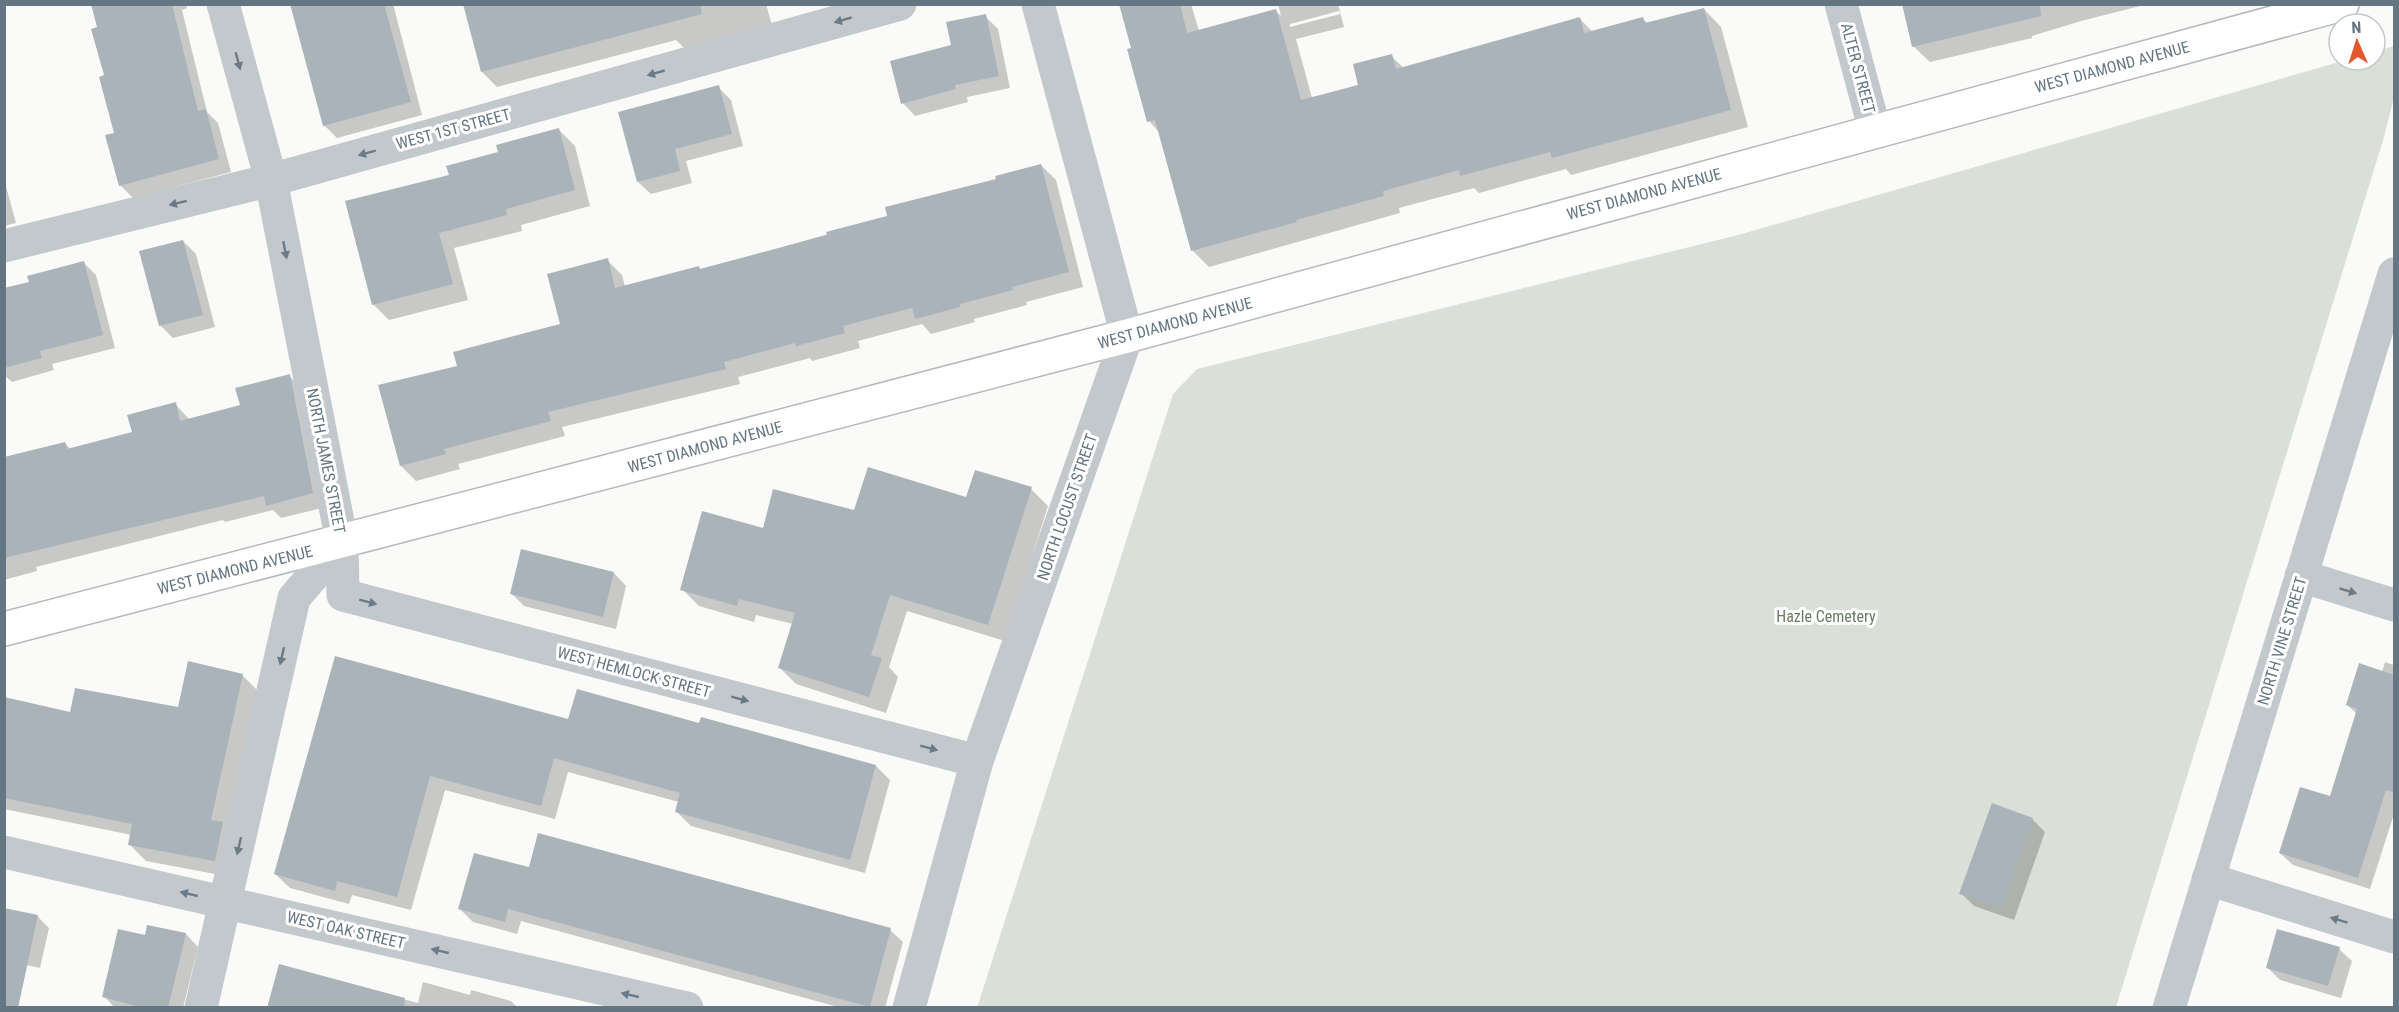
<svg xmlns="http://www.w3.org/2000/svg" width="2399" height="1012" font-family="'Roboto Condensed',sans-serif">
	<style>
		.green { fill: #dadfd7 }
		.shadow { fill: #0003; fill-rule: evenodd }
		.building { fill: #aab3b9 }
		.lines { fill: none; stroke-linecap: round; stroke-linejoin: round }
		.secondary-casing { stroke: #b3babf; stroke-width: 36 }
		.street { stroke: #c3c8cc; stroke-width: 33 }
		.secondary { stroke: #fff; stroke-width: 33 }
		.oneway { fill: #6a7a87 }
		.labels { text-anchor: middle; dominant-baseline: central; stroke-width: 6; stroke-linejoin: round; paint-order: stroke }
		.street-label { font-size: 16px; fill: #657683; stroke: #fff }
		.park-label { font-size: 16px; fill: #687a64; stroke: #fff }
	</style>
	<rect width="100%" height="100%" fill="#fafaf8"/>
	<path class="green" d="M2394,46V97L2384,137L2116,1007L977,1008L1173,394L1197,369L1742,234L2346,60H2375V52Z"/>
	<path class="shadow" d="M93,4H186L187,8L182,10L207,112L218,123L231,172L133,198L120,185L116,134L99,28Z
		M292,4H393L422,115L337,138L324,125Z
		M468,4H766L772,25L684,48L676,40L497,87L482,72Z
		M1121,4H1191L1199,31L1275,10L1281,16L1278,4H1338L1344,27L1296,39L1312,98L1360,86L1391,56L1404,68L1579,18L1593,32L1643,19L1648,24L1704,9L1721,27L1748,127L1571,175L1566,169L1479,193L1474,188L1399,208L1400,213L1209,267L1192,250L1160,133L1149,121ZM1339,11L1340,14L1290,27V24Z
		M1903,4H2148L2081,21L2032,36V38L1930,62L1913,46Z
		M985,16L998,29L1010,88L967,97L968,102L915,116L903,103L952,46Z
		M718,87L731,100L743,146L686,161L692,183L651,194L638,182Z
		M559,130L575,146L590,206L521,225L522,231L454,248L468,300L389,320L373,304L500,153Z
		M1041,165L1056,180L1083,287L1026,302L1027,305L974,319L975,322L931,334L922,324L858,341L860,348L812,361L810,358L738,377L740,384L562,427L565,436L458,464L460,469L416,481L401,466L459,367L562,325L607,260L622,275L625,286L698,267L701,270L889,217Z
		M4,179L16,223L4,226Z
		M183,241L196,254L215,327L173,338L160,325Z
		M83,262L96,275L115,348L52,364L54,370L12,382L4,375V289L31,283Z
		M289,376L303,389L326,507L281,518L273,510L225,522L223,520L36,567L37,571L4,580V463L65,443L71,450L134,433L175,404L190,420L242,406Z
		M1031,489L1048,506L1005,641L907,611L889,667L898,677L886,713L796,684L779,667L793,624L756,615L754,622L699,606L682,589L764,530L855,512L967,499Z
		M614,573L626,586L616,629L524,606L511,593Z
		M336,658L569,721L700,724L876,766L890,780L865,873L691,826L677,812L679,802L568,772L555,819L445,790L411,910L352,895L349,904L290,888L275,874Z
		M2385,662L2394,665V814L2370,889L2293,865L2280,853L2330,798L2357,714L2347,705L2382,672Z
		M189,663L243,676L259,692L231,877L146,861L130,845L132,835L4,809V699L71,714L179,709Z
		M2032,819L2045,832L2014,920L1974,906L1961,893Z
		M530,869L890,930L903,942L885,1008H842L521,921L517,934L473,922L460,909Z
		M37,916L49,928L40,968L26,965Z
		M186,934L198,947L183,1008H115L104,996L146,937Z
		M2339,949L2352,961L2341,998L2280,980L2267,967Z
		M280,966L418,1003L423,982L470,995L471,990L511,1001L518,1008H268Z"/>
	<path class="building" d="M91,4H172L198,111L206,109L219,159L119,186L105,135L114,133L99,77L104,75L91,29L97,27Z
		M290,4H384L411,102L323,126Z
		M463,4H700L702,14L481,72Z
		M1119,4H1180L1187,33L1276,9L1301,100L1358,85L1353,64L1392,54L1396,69L1580,17L1584,33L1643,17L1645,23L1704,8L1731,110L1552,158L1550,152L1460,176L1459,170L1383,191L1384,196L1296,220L1297,222L1191,251L1155,120L1147,122L1127,49L1131,48Z
		M1902,4H2040L2041,16L1912,47Z
		M986,14L999,76L955,85L956,89L901,104L890,61L951,45L946,22Z
		M719,85L732,134L675,149L680,171L637,182L618,112Z
		M559,128L575,190L506,209L507,215L439,233L453,284L372,305L345,201L449,175L446,166L498,152L496,145Z
		M1041,164L1069,272L1012,287L1013,290L960,304V307L915,319L912,308L843,326L845,333L796,346L795,343L724,362L726,369L548,412L551,421L444,449L446,454L400,466L378,385L457,366L453,352L560,324L547,274L608,258L615,288L699,266L700,269L827,235L826,232L887,216L885,207L996,179L995,176Z
		M183,240L203,315L159,326L139,251Z
		M84,261L103,335L40,351L42,358L4,368V288L29,282L27,276Z
		M290,374L313,493L266,506L264,496L4,558V457L65,442L67,449L132,432L127,415L176,402L180,421L240,405L235,388Z
		M868,467L966,497L975,470L1032,487L988,625L890,595L871,655L882,658L869,697L778,668L795,613L739,599L737,606L680,590L702,511L763,528L773,489L854,510Z
		M521,549L614,572L603,617L510,594Z
		M335,656L568,719L577,689L699,723L701,717L876,765L850,860L675,812L680,793L554,758L541,806L430,776L397,897L337,881L335,891L274,874Z
		M188,661L243,674L211,820L223,822L215,861L128,845L132,824L4,798V697L70,712L75,688L178,707Z
		M2359,663L2394,675V792L2386,790L2358,878L2279,853L2300,787L2330,796L2357,709L2346,705Z
		M1992,803L2033,818L2001,908L1959,894Z
		M538,833L891,928L870,1007L508,909L505,922L458,909L474,853L529,867Z
		M4,908L38,915L18,1008H4Z
		M147,925L186,933L168,1008H144L102,997L118,929L145,935Z
		M2277,929L2340,947L2328,986L2266,968Z
		M279,964L405,998L404,1008H267Z"/>
	<g class="lines">
		<g class="secondary-casing">
			<path id="secondary" d="M4,629L1127,336L2342,4"/>
		</g>
		<path class="street" d="M223,4L271,180L342,542L343,595L977,761
			M1841,4L1875,131
			M4,246L271,180L900,4
			M2301,576L2394,605
			M4,852L687,1008
			M2208,879L2394,937
			M201,1008L294,598L342,542
			M909,1008L977,761L1127,336L1038,4
			M2169,1008L2394,274"/>
		<use href="#secondary" class="secondary"/>
	</g>
	<defs><path id="oneway-solid" d="M-6-.8H1V-3.2L6.5 0L1 3.2V.8H-6Z" transform="scale(1.5)"/></defs>
	<g class="oneway">
		<use href="#oneway-solid" transform="translate(843 20) rotate(164)"/>
		<use href="#oneway-solid" transform="translate(238 61) rotate(75)"/>
		<use href="#oneway-solid" transform="translate(656 73) rotate(164)"/>
		<use href="#oneway-solid" transform="translate(367 153) rotate(165)"/>
		<use href="#oneway-solid" transform="translate(178 203) rotate(166)"/>
		<use href="#oneway-solid" transform="translate(285 250) rotate(79)"/>
		<use href="#oneway-solid" transform="translate(2348 591) rotate(17)"/>
		<use href="#oneway-solid" transform="translate(368 602) rotate(15)"/>
		<use href="#oneway-solid" transform="translate(282 656) rotate(103)"/>
		<use href="#oneway-solid" transform="translate(740 699) rotate(15)"/>
		<use href="#oneway-solid" transform="translate(929 748) rotate(15)"/>
		<use href="#oneway-solid" transform="translate(239 846) rotate(103)"/>
		<use href="#oneway-solid" transform="translate(189 894) rotate(-167)"/>
		<use href="#oneway-solid" transform="translate(2339 920) rotate(-163)"/>
		<use href="#oneway-solid" transform="translate(440 951) rotate(-167)"/>
		<use href="#oneway-solid" transform="translate(630 995) rotate(-167)"/>
	</g>
	<g class="labels">
		<g class="street-label">
			<text transform="translate(2112 67) rotate(-15)">WEST DIAMOND AVENUE</text>
			<text transform="translate(1858 68) rotate(75)">ALTER STREET</text>
			<text transform="translate(453 129) rotate(-15)">WEST 1ST STREET</text>
			<text transform="translate(1644 194) rotate(-15)">WEST DIAMOND AVENUE</text>
			<text transform="translate(1175 323) rotate(-15)">WEST DIAMOND AVENUE</text>
			<text transform="translate(705 447) rotate(-15)">WEST DIAMOND AVENUE</text>
			<text transform="translate(326 461) rotate(79)">NORTH JAMES STREET</text>
			<text transform="translate(1067 507) rotate(-71)">NORTH LOCUST STREET</text>
			<text transform="translate(235 570) rotate(-14)">WEST DIAMOND AVENUE</text>
			<text transform="translate(2282 641) rotate(-73)">NORTH VINE STREET</text>
			<text transform="translate(634 672) rotate(15)">WEST HEMLOCK STREET</text>
			<text transform="translate(346 930) rotate(13)">WEST OAK STREET</text>
		</g>
		<g class="park-label">
			<text x="1826" y="616">Hazle Cemetery</text>
		</g>
	</g>
	<rect width="2399" height="1012" fill="none" stroke="#657683" stroke-width="12"/>
	<g transform="translate(2357 42) rotate(357)"><circle r="28" fill="#ffffff" stroke="#c1c8cd" stroke-width="1.5"/>
	<path d="M0-4.5L10 22L0 15L-10 22Z" fill="#e4572e"/>
	<text y="-9" font-size="16" font-weight="bold" text-anchor="middle" fill="#657683">N</text>
	</g>
</svg>
